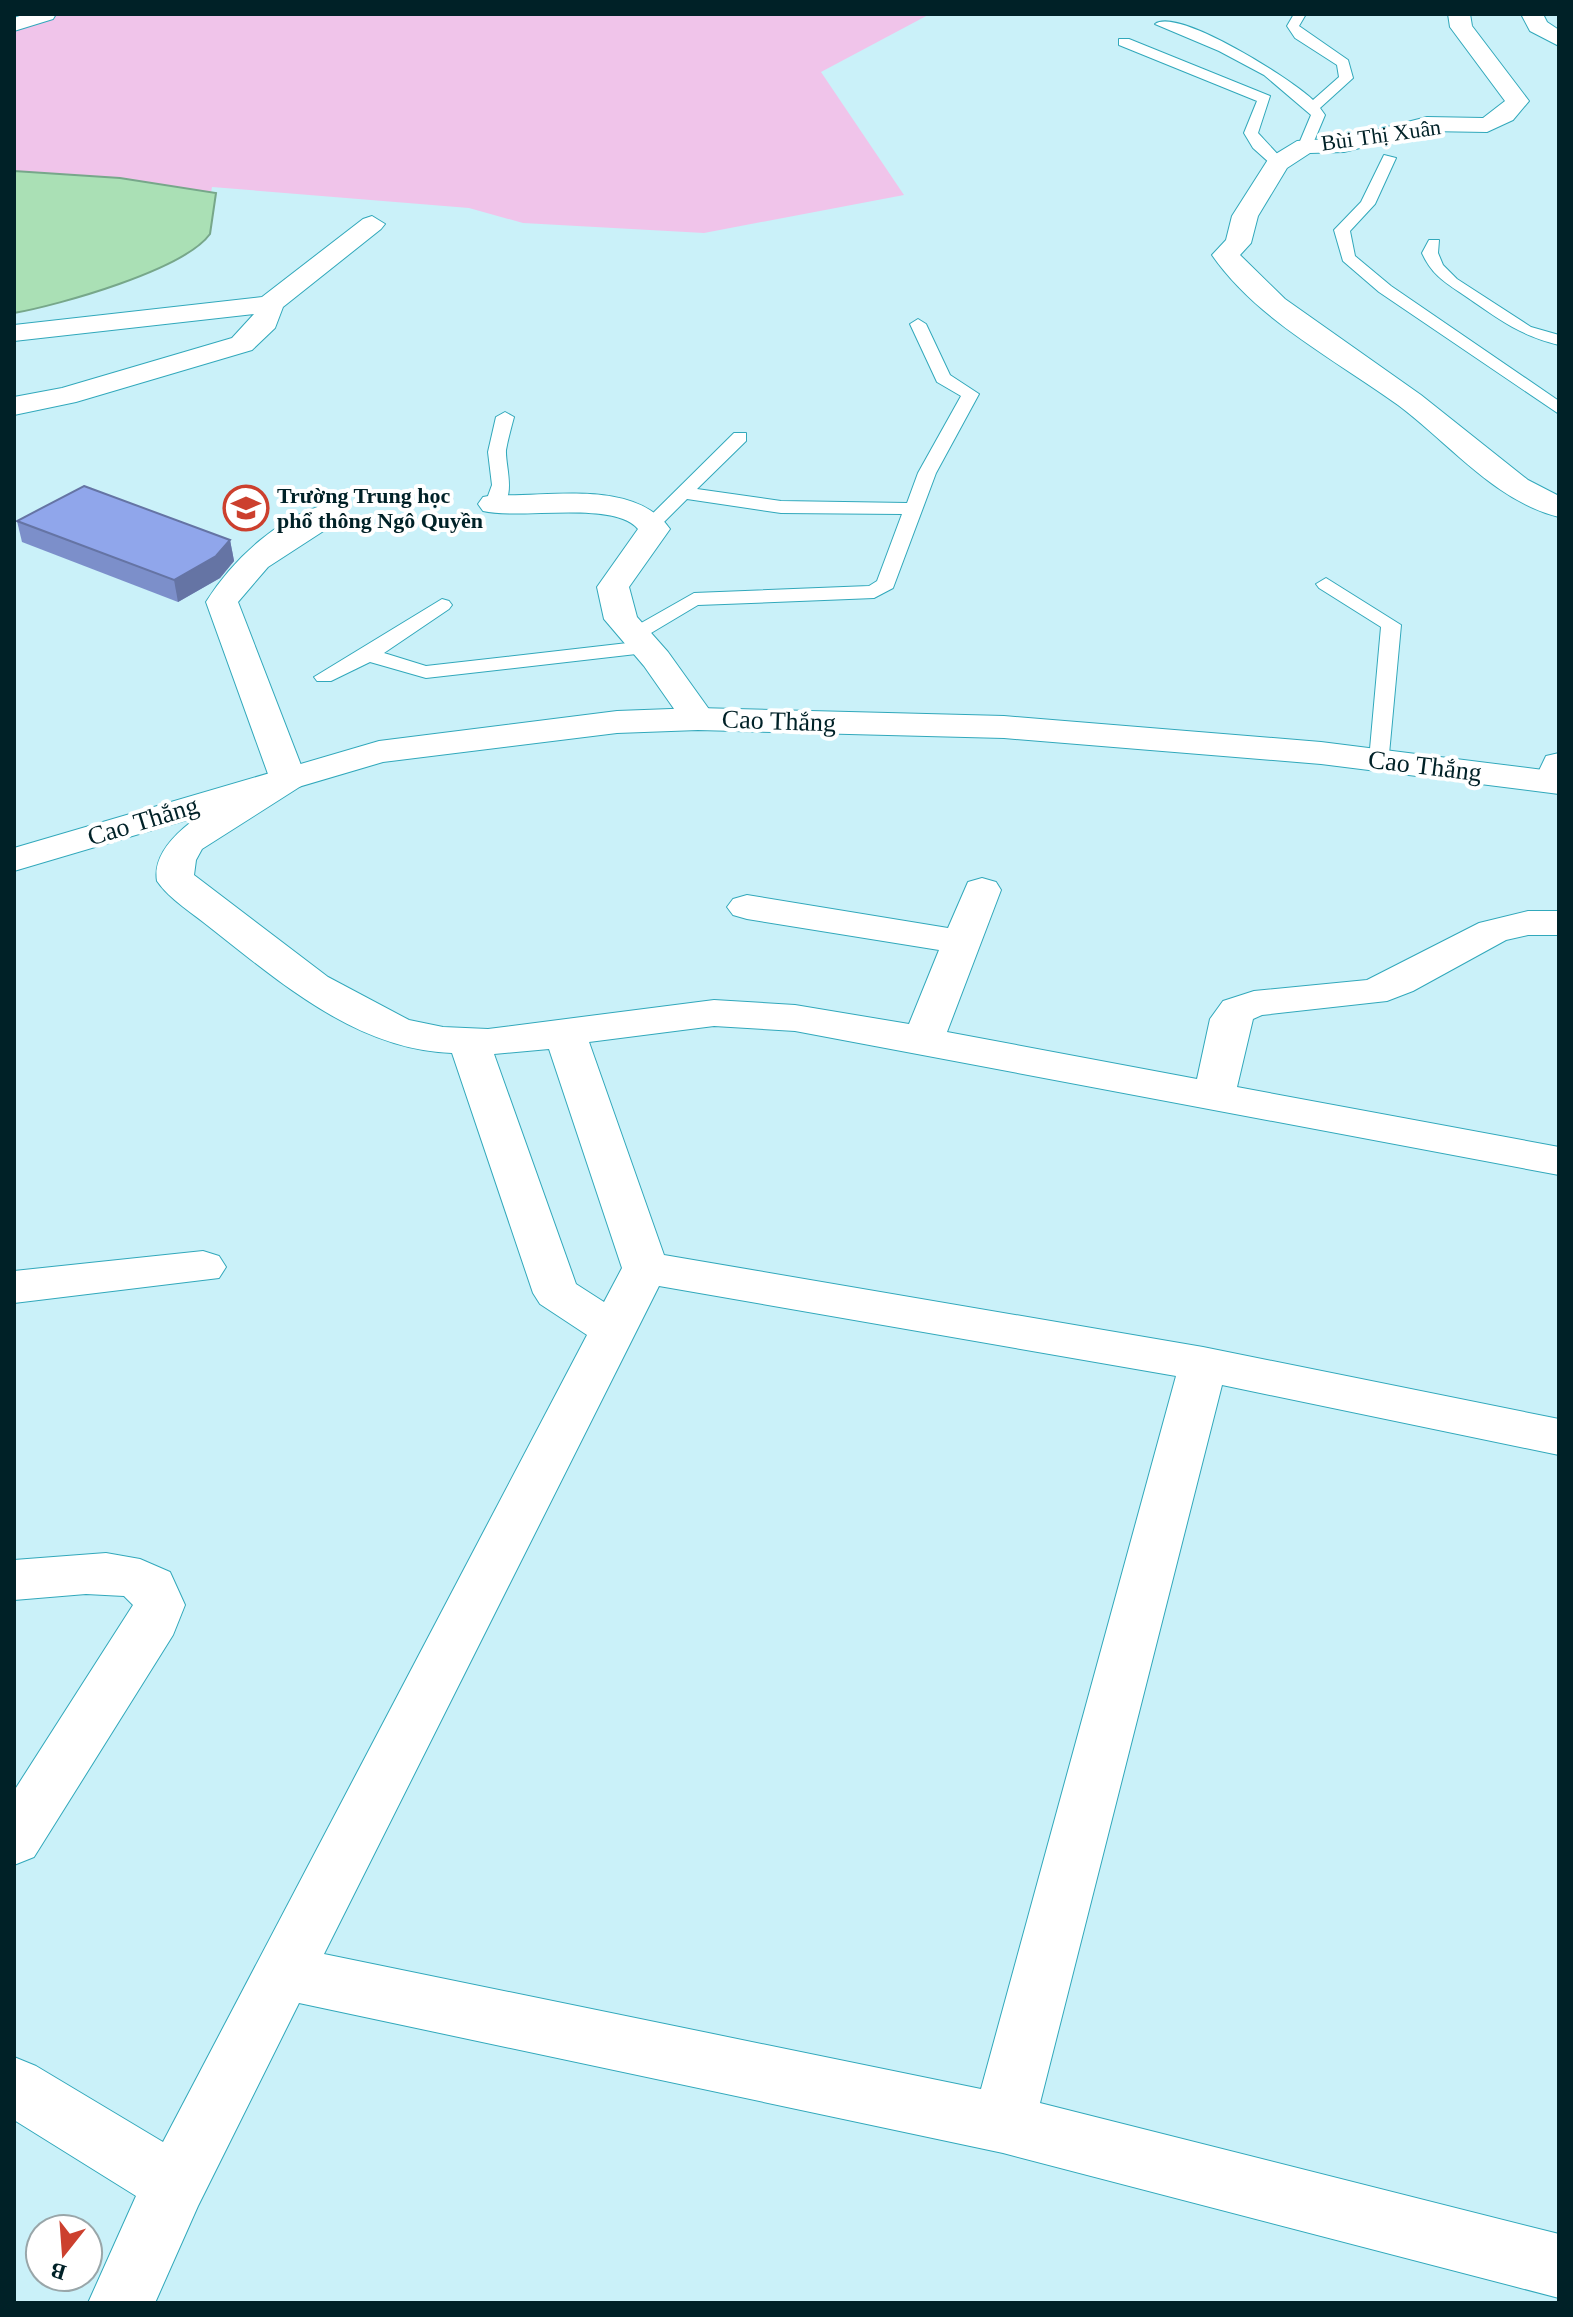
<svg xmlns="http://www.w3.org/2000/svg" width="1573" height="2317" font-family="Georgia,serif">
	<style>
		.green { fill: #f0c4ea }
		.water { fill: #aae0b5; stroke: #77a78a; stroke-width: 2 }
		.lines { fill: none; stroke-linecap: round; stroke-linejoin: round }
		.lane-casing { stroke: #31a8bb; stroke-width: 2 }
		.street-casing { stroke: #31a8bb; stroke-width: 2 }
		.secondary-casing { stroke: #31a8bb; stroke-width: 2 }
		.lane { fill: #fff; fill-rule: evenodd }
		.street { fill: #fff; fill-rule: evenodd }
		.secondary { fill: #fff; fill-rule: evenodd }
		.wall { fill: #7c8fca }
		.shaded-wall { fill: #6574a4 }
		.building { fill: #90a6eb; stroke: #6574a4; stroke-width: 2 }
		.labels { text-anchor: middle; dominant-baseline: central; stroke-width: 8; stroke-linejoin: round; paint-order: stroke }
		.far-street-label { font-size: 22px; fill: #002127; stroke: #fff }
		.far-poi-label { font-size: 22px; font-weight: bold; fill: #002127; stroke: #fff; text-anchor: start }
		.street-label { font-size: 26px; fill: #002127; stroke: #fff }
	</style>
	<rect width="100%" height="100%" fill="#caf1f9"/>
	<path class="green" d="M14,14H930L821,72L904,195L704,233L523,223L469,208L212,187L204,233L14,310Z"/>
	<path class="water" d="M14,171L120,178L216,193L210,234C184,270 59,305 14,313Z"/>
	<g class="lines">
		<g class="lane-casing">
			<path id="lane" d="M1294,14H1306L1299,26L1348,60L1353,78L1320,108L1325,115L1312,146L1305,150L1298,146L1311,115L1264,75L1219,51L1155,24C1178,7 1293,80 1313,100L1339,77L1337,65L1295,38L1287,26Z
				M1119,39H1129L1270,96L1258,133L1283,160V166H1273L1253,148L1244,133L1257,101L1119,45Z
				M1384,155L1396,158L1375,204L1350,231L1355,256L1391,286L1559,401V414L1379,292L1343,261L1334,230L1361,202Z
				M1429,240H1439L1438,253L1443,265L1457,279L1531,327L1559,335V345C1520,335 1503,322 1471,300C1450,285 1433,278 1422,253Z
				M918,319L926,324L950,375L979,394L936,473L893,588L874,598L698,605L641,639H627L624,635L627,631L694,593L869,586L877,581L902,514L781,513L687,499L659,527L652,529L643,523L734,433H746V441L697,489L781,501L907,503L918,473L961,396L937,382L910,324Z
				M505,412L514,417C511,428 508,439 506,450C505,467 519,503 494,510L485,504L492,485L488,452L496,417Z
				M1326,578L1401,625L1388,765L1380,766L1369,760L1381,627L1319,588L1316,584Z
				M442,599L449,601L452,605L449,609L384,653L426,666L645,641L655,647L645,653L426,678L370,662L331,681H317L314,677Z"/>
		</g>
		<g class="street-casing">
			<path id="street" d="M25,14H56L53,19L14,31V18Z
				M1448,14H1470L1472,26L1529,101L1513,120L1487,132L1427,131L1344,152L1310,153L1287,168L1258,216L1251,243L1240,255L1285,299L1421,395L1528,480L1559,496V517C1496,502 1449,443 1398,405C1336,360 1257,320 1212,255L1226,240L1232,216L1269,158L1297,141L1344,138L1427,117L1483,118L1505,101L1450,27Z
				M1521,14H1543L1547,22L1559,30V46L1530,31Z
				M372,216L385,224L381,229L283,307L275,328L252,350L76,402L14,415V397L62,388L232,338L254,314L14,341V325L262,297L363,219Z
				M494,495C548,498 634,478 670,529L629,587L637,617L668,652L716,719L710,726L698,730L686,726L644,666L604,619L597,587L638,529C614,500 520,520 483,511L478,504L483,497Z
				M331,503L342,505L347,512L342,519L268,567L238,602L306,778L301,786L202,849L196,860L194,875L328,977L409,1020L443,1027L488,1029L714,1000L795,1005L909,1024L939,950L747,919L733,915L727,907L733,899L747,895L948,928L968,882L982,878L996,882L1001,890L947,1032L1197,1079L1210,1019L1223,1001L1254,991L1367,980L1479,923L1528,911H1559V935H1528L1506,940L1413,991L1387,1001L1262,1015L1253,1019L1237,1087L1559,1147V1175L795,1031L714,1026L589,1042L664,1255L1203,1347L1559,1419V1455L1222,1385L1040,2103L1559,2234V2298L1003,2153L299,2003L198,2206L155,2303H88L136,2196L14,2120V2057L36,2066L163,2142L587,1335L540,1304L533,1293L452,1053C358,1050 282,984 212,929C194,914 170,900 157,881C149,833 234,796 268,774L206,602C233,559 280,515 331,503ZM549,1049L622,1268L604,1302L576,1284L494,1054ZM659,1286L1176,1376L981,2089L324,1954Z
				M1559,753V790L1539,789L1534,781L1546,756Z
				M203,1251L219,1256L226,1267L219,1278L14,1303V1271Z
				M106,1553L140,1559L170,1572L185,1605L173,1635L34,1857L14,1865V1791L133,1605L124,1596L86,1594L14,1600V1560Z"/>
		</g>
		<g class="secondary-casing">
			<path id="secondary" d="M698,708L1004,716L1321,742L1559,772V794L1321,764L1004,738L698,730L617,733L383,762L14,871V848L379,741L617,711Z"/>
		</g>
		<use href="#lane" class="lane"/>
		<use href="#street" class="street"/>
		<use href="#secondary" class="secondary"/>
	</g>
	<path class="wall" d="M17,521L230,540L234,561L220,578L178,602L22,542Z"/>
	<path class="shaded-wall" d="M230,540L234,561L220,578L178,602L174,580Z"/>
	<path class="building" d="M84,486L230,540L216,556L174,580L17,521Z"/>
	<defs>
		<g id="school-ring" transform="scale(2.3)"><circle r="9.5" fill="#fff" stroke="#cc402e" stroke-width="1.5"/><path d="M0-5L7-2L0 1L-7-2ZM-4 1L0 2.5L4 1V4Q0 6-4 4Z" fill="#cc402e"/></g>
	</defs>
	<g fill-rule="evenodd">
		<use href="#school-ring" x="246" y="508"/>
	</g>
	<g class="labels">
		<g class="far-street-label">
			<text transform="translate(1381 135) rotate(-8)">Bùi Thị Xuân</text>
		</g>
		<g class="far-poi-label">
			<text x="277" y="495">Trường Trung học<tspan x="277" dy="25">phổ thông Ngô Quyền</tspan></text>
		</g>
		<g class="street-label">
			<text transform="translate(779 721) rotate(2)">Cao Thắng</text>
			<text transform="translate(1425 766) rotate(7)">Cao Thắng</text>
			<text transform="translate(143 821) rotate(-17)">Cao Thắng</text>
		</g>
	</g>
	<rect width="1573" height="2317" fill="none" stroke="#002127" stroke-width="32"/>
	<g transform="translate(64 2253) rotate(197)"><circle r="38" fill="#ffffff" stroke="#99a6a9" stroke-width="2"/>
	<path d="M0-6L14 30L0 20L-14 30Z" fill="#cc402e"/>
	<text y="-12" font-size="22" font-weight="bold" text-anchor="middle" fill="#002127">B</text>
	</g>
</svg>
